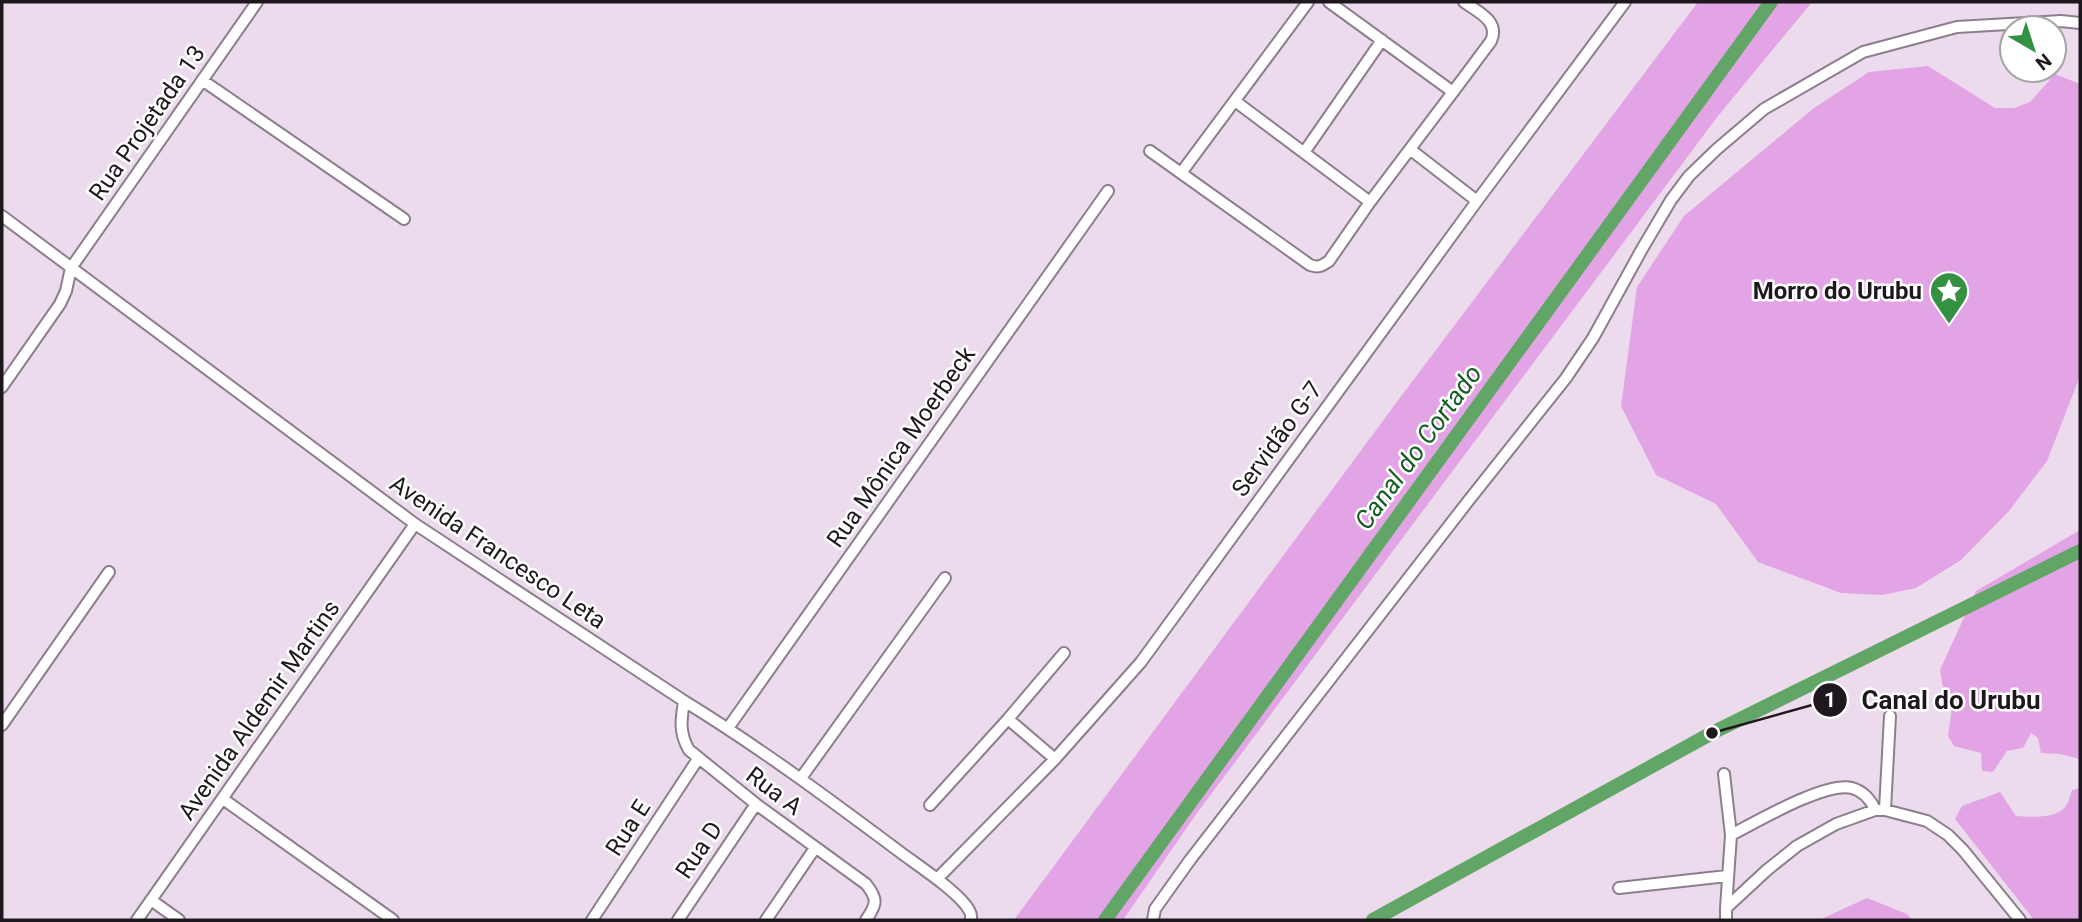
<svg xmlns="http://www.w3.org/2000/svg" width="2082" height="922" font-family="Roboto,sans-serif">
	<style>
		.green { fill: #e3a4e6 }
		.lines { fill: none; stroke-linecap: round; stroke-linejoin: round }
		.canal { stroke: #61a666; stroke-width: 14 }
		.street-casing { stroke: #8d7e8e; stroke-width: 14 }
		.street { stroke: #fff; stroke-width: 10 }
		.labels { text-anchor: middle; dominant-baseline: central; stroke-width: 5; stroke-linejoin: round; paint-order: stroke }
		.street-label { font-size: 24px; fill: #1e181e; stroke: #fff }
		.poi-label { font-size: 24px; font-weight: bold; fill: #1e181e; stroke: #fff; text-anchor: end }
		.water-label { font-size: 26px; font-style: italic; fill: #135d21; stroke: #fff }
		.leader { fill: none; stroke: #1e181e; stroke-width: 2.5 }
		.callout-dot { fill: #1e181e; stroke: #fff; stroke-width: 2.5 }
		.mark-label { font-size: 21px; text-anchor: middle; font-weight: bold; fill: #fff }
		.callout-label { font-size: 26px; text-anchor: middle; font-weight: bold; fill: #1e181e; stroke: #fff; stroke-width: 5; stroke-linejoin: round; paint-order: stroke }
	</style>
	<rect width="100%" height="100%" fill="#ecdbec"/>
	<path class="green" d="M1698,2H1812L1718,116L1197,813L1123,920H1014L1399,399Z
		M1928,66L1995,108H2014L2030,102L2055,74L2080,84V376L2047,461L2009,511L1961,560L1916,588L1882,595L1841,593L1758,562L1716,504L1656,475L1621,406L1637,287L1684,216L1814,108L1869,72Z
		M2080,530V759L2060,754L2041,753L2038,738L2031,733L2023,748L2007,751L1993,772L1982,771L1981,753L1954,746L1948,736L1953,700L1951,693L1943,689L1940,670L1976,591Z
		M2080,788V920H2034L1955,819L1962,806L2000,792L2016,816C2031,817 2056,819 2066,806C2069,802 2070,795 2072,790Z
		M1867,898L1907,914L1912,920H1819Z"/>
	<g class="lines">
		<path class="canal" d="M1105,920L1771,2
			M1373,920L1712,733L2080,551"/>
		<g class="street-casing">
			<path id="street" d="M202,80L404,219
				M1453,92L1491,41C1500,21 1478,12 1464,2
				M1235,101L1370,202
				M1411,150L1477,201
				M1150,151L1310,265C1318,268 1322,266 1329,261L1370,202L1453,92L1329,2
				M1305,151L1382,40
				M1181,173L1308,2
				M2,216L415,524L684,701C759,747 829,799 900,852C917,865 959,892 969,910C972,915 971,915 971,920
				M2,387L60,304L66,291L71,268L257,2
				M684,701C681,720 679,733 689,750L756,804L866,884C878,899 877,904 866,920
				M1008,719L1064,653
				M2,725L109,572
				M728,728L1108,191
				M1724,774L1731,835L1726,908
				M801,778L945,578
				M223,799L393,920
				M930,805L1008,719L1055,759
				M1885,810L1890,716
				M1731,835C1756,822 1826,781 1852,788C1863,791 1871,800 1875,810
				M937,879L1055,759L1141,662L1477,201L1625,2
				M1619,888L1727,876
				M151,900L179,920
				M137,920L415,524
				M592,920L698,759
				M678,920L756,804
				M766,920L815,848
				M1153,920L1155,909L1190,860L1469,500L1566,378L1593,338L1642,249L1671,200L1689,176L1717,149L1764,109L1863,52L1957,27L2061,21L2080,23
				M1726,920V908L1767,870L1797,846L1836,824L1875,810H1885L1927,821L1948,835L1963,850L2020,920"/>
		</g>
		<use href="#street" class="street"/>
	</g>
	<defs>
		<g id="sight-pin" transform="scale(2.0125)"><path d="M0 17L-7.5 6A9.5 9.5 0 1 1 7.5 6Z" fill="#359042" stroke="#fff"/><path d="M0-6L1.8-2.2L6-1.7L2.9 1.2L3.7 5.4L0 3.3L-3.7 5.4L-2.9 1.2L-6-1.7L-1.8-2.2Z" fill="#fff"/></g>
	</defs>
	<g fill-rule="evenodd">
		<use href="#sight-pin" x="1949" y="291"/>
	</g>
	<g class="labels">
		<g class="street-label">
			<text transform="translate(147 123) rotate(-55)">Rua Projetada 13</text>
			<text transform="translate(1277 439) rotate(-54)">Servidão G-7</text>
			<text transform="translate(901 447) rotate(-55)">Rua Mônica Moerbeck</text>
			<text transform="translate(498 552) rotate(34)">Avenida Francesco Leta</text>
			<text transform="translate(259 710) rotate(-55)">Avenida Aldemir Martins</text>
			<text transform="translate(774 791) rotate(37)">Rua A</text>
			<text transform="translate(628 828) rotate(-57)">Rua E</text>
			<text transform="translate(699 850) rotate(-56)">Rua D</text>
		</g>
		<g class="poi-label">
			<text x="1922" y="291">Morro do Urubu</text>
		</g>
		<g class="water-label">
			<text transform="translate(1418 447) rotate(-54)">Canal do Cortado</text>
		</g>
	</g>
	<path class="leader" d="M1712 733L1830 700"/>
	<g class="callout-dot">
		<circle cx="1712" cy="733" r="7"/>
		<circle cx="1830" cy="700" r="18"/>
	</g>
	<g class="mark-label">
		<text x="1830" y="707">1</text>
	</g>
	<g class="callout-label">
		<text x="1951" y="709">Canal do Urubu</text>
	</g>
	<rect width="2082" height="922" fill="none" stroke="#1e181e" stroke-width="7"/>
	<g transform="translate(2033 49) rotate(141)"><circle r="33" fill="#ffffff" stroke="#a5a3a5" stroke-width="2"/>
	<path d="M0-5L12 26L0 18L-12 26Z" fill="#359042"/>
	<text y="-10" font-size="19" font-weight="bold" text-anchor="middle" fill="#1e181e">N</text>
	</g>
</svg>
